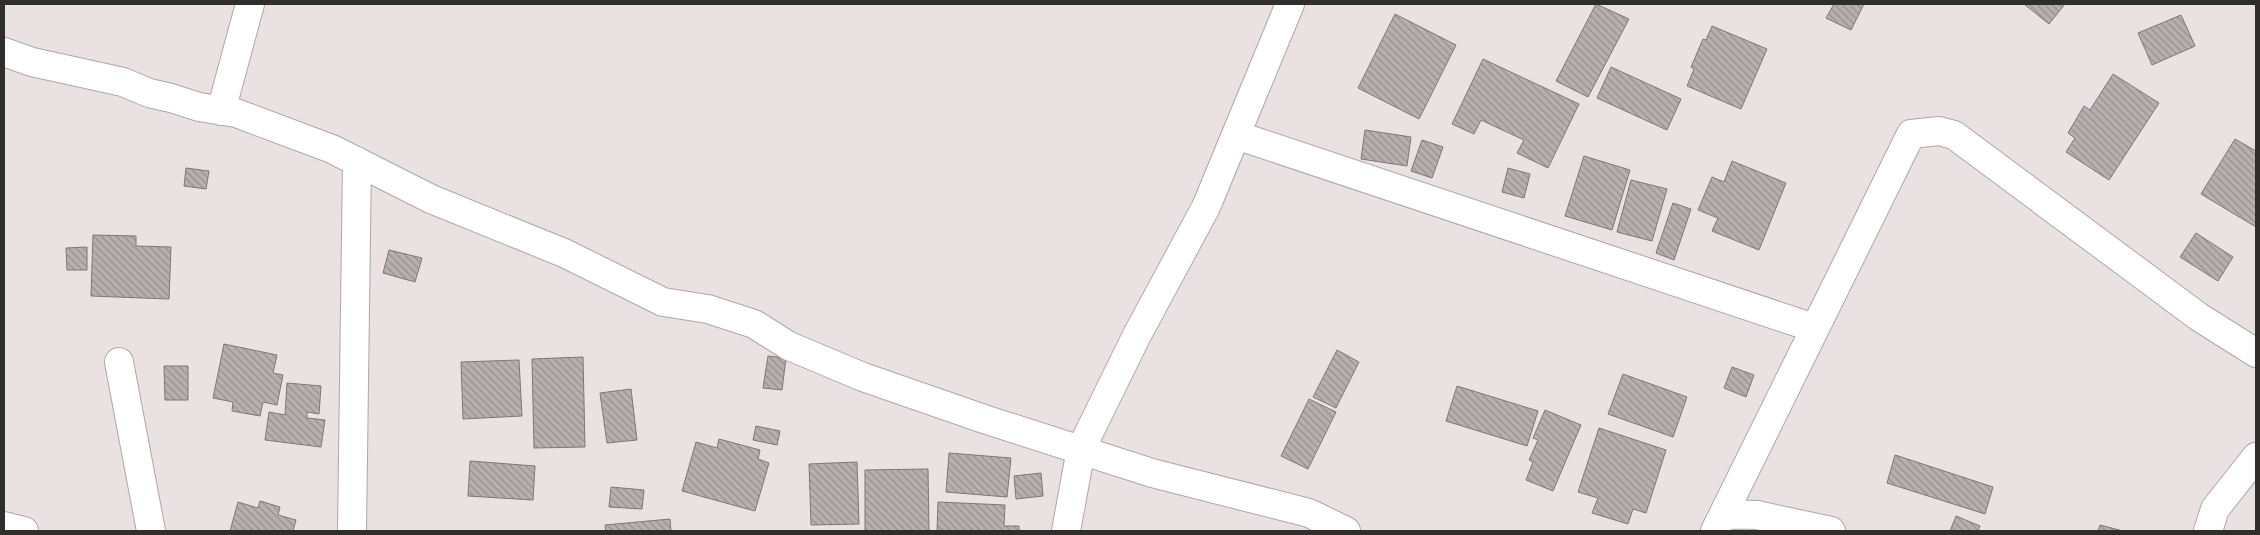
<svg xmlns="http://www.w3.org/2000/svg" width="2260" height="535" font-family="'Space Grotesk',sans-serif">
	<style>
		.building { fill: url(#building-back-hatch); stroke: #7e7677 }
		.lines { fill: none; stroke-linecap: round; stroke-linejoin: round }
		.street-casing { stroke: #afa6a8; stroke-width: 30 }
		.street { stroke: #fff; stroke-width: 28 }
	</style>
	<defs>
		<pattern id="building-back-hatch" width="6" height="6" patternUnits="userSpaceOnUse" patternTransform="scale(1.25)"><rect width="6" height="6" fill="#b8afb1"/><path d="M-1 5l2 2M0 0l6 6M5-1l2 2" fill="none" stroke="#968f90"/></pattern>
	</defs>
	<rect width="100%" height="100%" fill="#eae1e2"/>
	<path class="building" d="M1596,4L1629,19L1588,97L1556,81Z
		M1834,4H1864L1851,30L1826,18Z
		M2024,4H2065L2049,24Z
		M1395,14L1456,45L1419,119L1358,88Z
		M2181,15L2195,46L2152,65L2138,33Z
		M1712,26L1767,49L1741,109L1687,86L1694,69L1691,67L1703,39L1706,40Z
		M1483,59L1579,104L1548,168L1517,153L1524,140L1481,120L1474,134L1452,124Z
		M1611,67L1681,99L1667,130L1597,98Z
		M2113,74L2159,103L2109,180L2066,152L2075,138L2068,133L2084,106L2090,110Z
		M1365,130L1411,137L1407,166L1361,159Z
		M2235,139L2256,151V227L2201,194Z
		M1422,140L1443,147L1432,178L1411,171Z
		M1584,156L1630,170L1612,230L1565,216Z
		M1732,161L1786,183L1759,250L1712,231L1718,218L1698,210L1712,177L1724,182Z
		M186,168L209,171L206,189L184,186Z
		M1508,168L1530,174L1524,198L1502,192Z
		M1631,180L1667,189L1652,241L1617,232Z
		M1673,203L1691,209L1674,260L1656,253Z
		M2196,233L2233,257L2218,281L2180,257Z
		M93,235L136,236V246L171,247L169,299L91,296Z
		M87,247V270H67L66,248Z
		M389,250L422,258L415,282L383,273Z
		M224,344L277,355L273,373L283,375L277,405L263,402L260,416L232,411L233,402L213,398Z
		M1337,350L1359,362L1336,408L1313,397Z
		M768,356L786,358L782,390L763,388Z
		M583,357L585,447L534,448L532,359Z
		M519,360L522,416L463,419L461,362Z
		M164,366H188V400H165Z
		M1732,367L1754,375L1746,397L1724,388Z
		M1623,374L1687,397L1673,437L1608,414Z
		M287,383L321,386L319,414L307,412V418L325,420L321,447L265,440L269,412L285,415Z
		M1457,386L1538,411L1527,446L1446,421Z
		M631,389L637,440L607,443L600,393Z
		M1309,399L1336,412L1308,469L1281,456Z
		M1545,410L1581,425L1553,491L1526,480L1533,462L1529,460L1538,440L1533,438Z
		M756,426L780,431L777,445L753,440Z
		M1599,428L1666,450L1646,513L1633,509L1628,524L1592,513L1598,498L1578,492Z
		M719,439L760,450L758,459L769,463L755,511L682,491L696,442L717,448Z
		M949,453L1011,458L1007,497L946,492Z
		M1895,455L1993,487L1985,514L1887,483Z
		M470,461L535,466L533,500L468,496Z
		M857,462L859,524L811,525L809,464Z
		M928,469L929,531H865V470Z
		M1041,473L1043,496L1016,499L1014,476Z
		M611,487L644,490L642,509L609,507Z
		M260,501L280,507L278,515L296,520L293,531H230L238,502L258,508Z
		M938,502L1005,505L1004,526H1019V531H937Z
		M1956,516L1980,526L1978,531H1950Z
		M670,519L671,531H606L605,525Z
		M2100,525L2123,531H2098Z"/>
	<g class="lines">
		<g class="street-casing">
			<path id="street" d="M4,52L32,62L123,82L149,93L171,98L199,107L236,113L332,149L431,199L564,253L663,302L708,309L754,324L789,346L863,377L984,419L1152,473L1309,513L1346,531
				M221,111L250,4
				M1236,135L1814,328
				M119,362L151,531
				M1724,514L1757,515L1831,531
				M4,526L24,531
				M352,531L357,161
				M1066,531L1081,449L1137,335L1206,207L1290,4
				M1715,531L1911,134L1939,131L1954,135L2199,317L2256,353
				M2208,531L2215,509L2256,457"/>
		</g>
		<use href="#street" class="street"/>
	</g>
	<rect width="2260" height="535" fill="none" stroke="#302d2d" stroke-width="10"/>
</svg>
